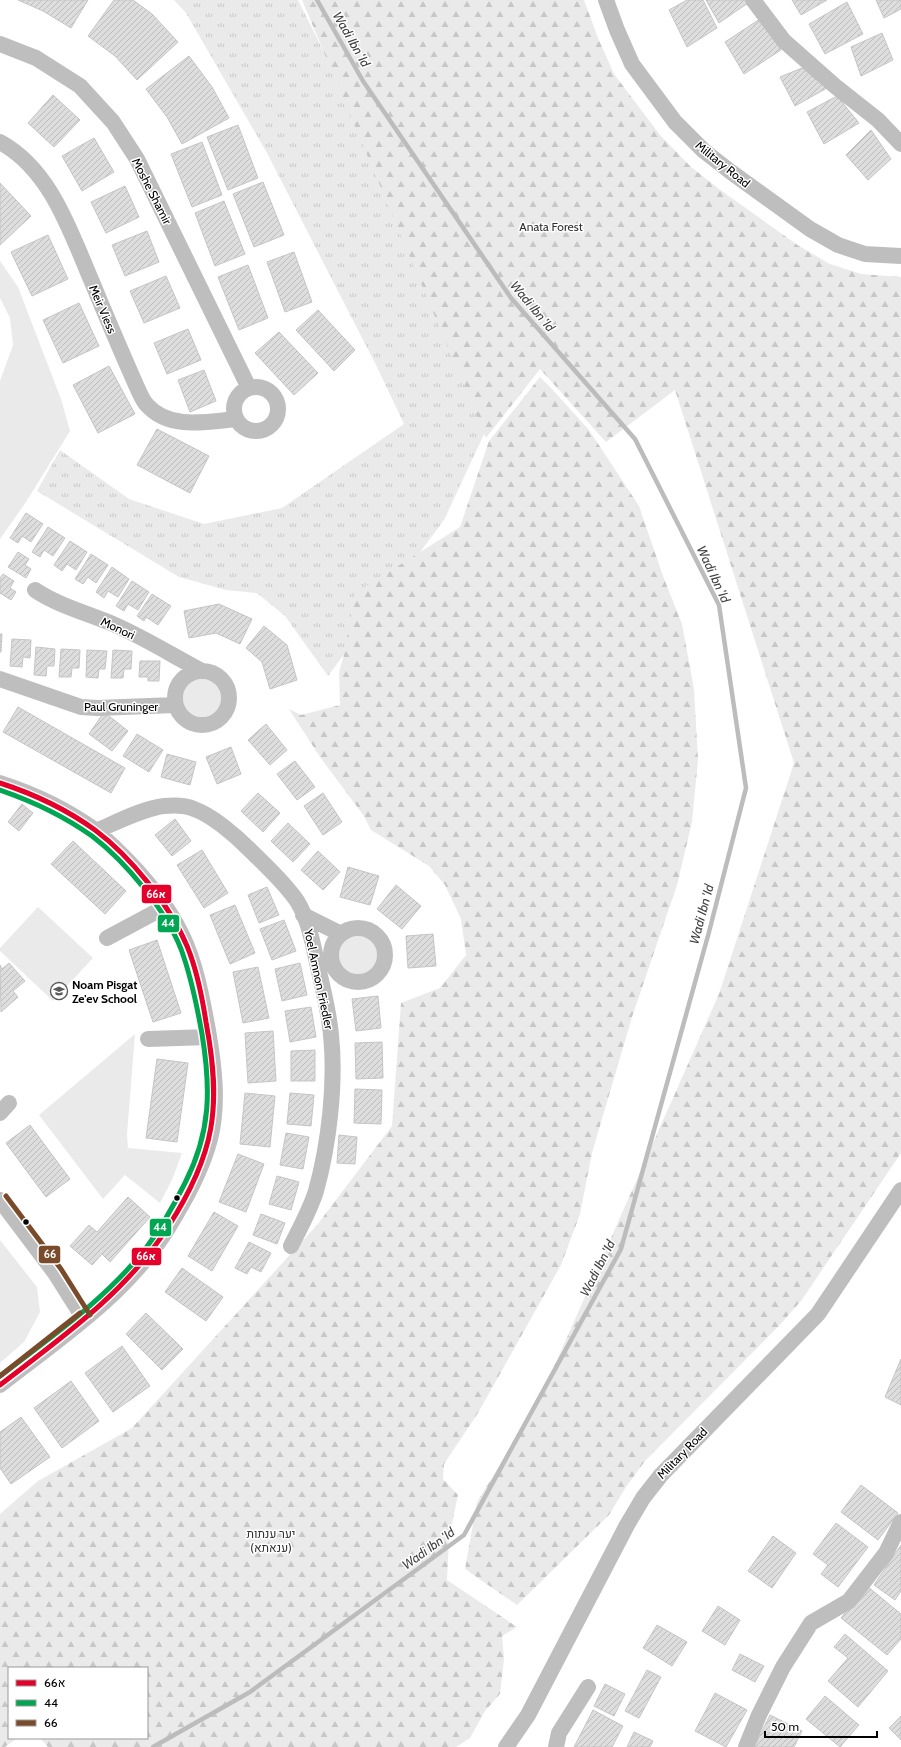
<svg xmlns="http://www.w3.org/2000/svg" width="901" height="1747" font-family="Cabin,Heebo,sans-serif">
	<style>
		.grass { fill: url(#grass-tufts) }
		.forest { fill: url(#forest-firs) }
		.park { fill: #eaeaea }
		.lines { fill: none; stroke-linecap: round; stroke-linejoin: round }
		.stream { stroke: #bcbcbc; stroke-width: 4.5 }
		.building { fill: url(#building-hatch); stroke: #c5c5c5 }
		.minor { stroke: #bebebe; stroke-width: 16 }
		.bus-1-casing { stroke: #fff; stroke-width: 8 }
		.bus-2-casing { stroke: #fff; stroke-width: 8 }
		.bus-3-casing { stroke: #fff; stroke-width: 8 }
		.bus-1 { stroke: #e4002b; stroke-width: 5 }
		.bus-2 { stroke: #00a651; stroke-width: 5 }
		.bus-3 { stroke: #7a4b2a; stroke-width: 5 }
		.bus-dot { fill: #000; stroke: #fff; stroke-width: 1.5 }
		.labels { text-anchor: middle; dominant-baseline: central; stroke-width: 3; stroke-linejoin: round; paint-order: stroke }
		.street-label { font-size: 12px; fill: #000; stroke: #fff }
		.park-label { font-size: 12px; fill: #303030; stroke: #fff }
		.poi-label { font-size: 12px; font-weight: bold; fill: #000; stroke: #fff; text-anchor: start }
		.water-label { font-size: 13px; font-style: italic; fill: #414141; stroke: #fff }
		.line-badge { stroke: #fff; stroke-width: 1.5 }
		.badge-label { font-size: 11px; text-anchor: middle; font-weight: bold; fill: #fff }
	</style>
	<defs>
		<pattern id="grass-tufts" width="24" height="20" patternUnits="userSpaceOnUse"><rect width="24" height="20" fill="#eaeaea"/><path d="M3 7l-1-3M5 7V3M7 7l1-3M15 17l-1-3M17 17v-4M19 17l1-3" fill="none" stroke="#c7c7c7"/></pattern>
		<pattern id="forest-firs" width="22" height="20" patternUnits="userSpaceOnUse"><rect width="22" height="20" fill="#eaeaea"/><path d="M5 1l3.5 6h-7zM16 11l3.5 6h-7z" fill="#c7c7c7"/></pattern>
		<pattern id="building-hatch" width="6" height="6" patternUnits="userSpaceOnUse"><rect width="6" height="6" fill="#ddd"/><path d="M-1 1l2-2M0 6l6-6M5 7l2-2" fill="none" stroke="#bcbcbc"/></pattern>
	</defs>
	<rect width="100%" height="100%" fill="#fff"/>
	<path class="grass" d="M174,0H298L499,402L444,520L328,676L285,616L257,593L226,590L179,577L37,491L60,450L129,499L204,524L282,508L404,424L377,367L267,153L186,13Z"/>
	<path class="forest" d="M302,0H584L598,38L614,74L660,135L690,166L719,189L799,246L830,264L861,274L901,277V1153L801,1301L777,1328L645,1461L626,1487L609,1515L517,1605L465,1569L477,1502L537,1405L719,994L794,763L675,390L606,442L540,369L486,438Z
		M540,377L552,389L589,430L639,506L663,576L682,624L694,689L698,760L692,822L677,885L632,1017L592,1153L580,1214L561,1265L478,1413L444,1464L443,1479L458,1495L449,1538L447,1580L517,1627L502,1636L504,1659L500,1694L485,1711L470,1738L456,1747H48L40,1738H147V1668H9V1738H17L5,1747H0V1514L38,1481L132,1428L317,1225L392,1126L401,1003L440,988L466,955L461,919L445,885L429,866L371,830L364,816L320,757L289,709L301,715L340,705L339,672L344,655L355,593L460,527L489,441Z"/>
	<path class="park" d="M0,261L18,287L61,399L70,431L26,502L0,539V381L13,345L10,318L0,298Z
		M183 698a19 19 0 1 1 38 0a19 19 0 1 1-38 0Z
		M38,907L93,958L53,1001L0,951V948Z
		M337 955a21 21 0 1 1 42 0a21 21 0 1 1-42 0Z
		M135,1034L127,1134L128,1148L182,1153L172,1180L160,1203L125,1175L103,1199L39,1115Z
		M0,1240L37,1287L40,1312L24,1342L0,1363Z"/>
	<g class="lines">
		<path class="stream" d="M153,1747L250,1692L464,1535L621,1249L709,932L746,788L719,605L635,439L511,298L363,81L317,0"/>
	</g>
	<path class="building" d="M18,0H88L71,28L43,11Z
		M114,0H133L152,14L178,42L137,80L115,56L88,36Z
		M687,0H703L717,28L687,47L669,10Z
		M706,0H746L748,3L719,23Z
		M792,0H827L801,15Z
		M876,0H901V9L884,18Z
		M847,2L863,34L825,54L809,24Z
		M763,17L781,50L744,74L725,42Z
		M882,33L893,60L861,76L851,47Z
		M189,56L212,87L229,118L182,144L167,117L146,89Z
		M802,68L827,88L795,106L780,77Z
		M53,95L80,120L54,147L28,123Z
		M837,96L859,123L824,144L807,112Z
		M238,125L258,178L228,190L207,137Z
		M871,130L891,159L868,180L846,155Z
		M94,138L114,172L82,191L62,156Z
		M202,142L222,195L192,207L171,154Z
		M263,182L284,235L254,247L233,194Z
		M0,183L31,216L0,245Z
		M125,186L139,217L106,233L91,202Z
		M224,201L245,254L215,266L195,213Z
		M147,231L159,262L125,276L112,245Z
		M48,235L68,279L32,296L11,252Z
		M294,252L312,302L285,312L267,262Z
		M248,265L268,318L239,330L218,277Z
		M166,276L180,308L144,323L130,291Z
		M79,303L99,346L63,363L43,320Z
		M318,310L355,350L334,371L296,330Z
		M188,329L201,360L167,374L154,343Z
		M279,332L318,373L294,395L255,353Z
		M109,366L135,414L98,433L73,385Z
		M204,370L216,401L190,412L178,380Z
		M157,429L209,456L190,493L137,465Z
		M26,513L43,524L31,542L22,536L18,543L10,538Z
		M48,527L65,538L53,556L44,550L40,557L32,552Z
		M70,541L87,552L76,570L67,564L62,571L54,565Z
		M18,552L29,559L25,565L31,569L26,578L8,567Z
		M91,554L108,565L96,583L88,577L83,584L75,579Z
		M112,567L129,579L118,597L108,591L104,598L96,592Z
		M3,574L14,581L10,588L16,592L11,600L0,593V578Z
		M132,581L149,592L138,610L128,604L124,611L116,606Z
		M152,594L171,606L158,625L146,617L144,621L137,616Z
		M219,604L252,619L240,644L216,633L189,638L184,611Z
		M264,626L287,645L297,680L270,689L262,662L246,648Z
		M0,634H2L1,652H0Z
		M12,639L31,640L30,658L23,657L22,667L10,666Z
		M36,647L55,649L54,666H47L46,676L34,675Z
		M61,649L80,650L79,668H72L71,677H59Z
		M87,650L107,651L105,669H99L98,678L86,677Z
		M113,650L132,651L131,669H124L123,678H111Z
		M140,661H160L159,681H148V677H139Z
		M18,707L125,768L111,793L3,732Z
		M104,712L128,731L112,751L89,734Z
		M266,724L287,750L270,765L248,740Z
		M137,734L163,750L149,772L123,756Z
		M231,747L241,774L217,784L206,757Z
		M167,754L196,762L190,785L161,777Z
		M295,761L315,787L297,800L277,774Z
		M258,793L280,813L263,832L241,811Z
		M323,793L342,822L323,835L304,806Z
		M22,804L33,813L19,831L8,822Z
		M175,819L191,841L172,856L155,835Z
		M288,823L310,844L293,862L271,841Z
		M73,841L126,891L105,914L51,864Z
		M202,850L228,893L204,908L177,865Z
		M318,851L340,872L323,890L301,870Z
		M348,867L379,876L370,905L340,897Z
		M396,885L421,906L402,929L377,909Z
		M267,887L279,915L259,923L248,895Z
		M235,905L255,953L230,964L210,915Z
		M284,920L296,951L272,960L260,929Z
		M433,934L436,966L408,968L406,936Z
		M157,940L181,1013L153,1022L129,950Z
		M9,963L25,981L13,991L18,997L1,1012L0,965L2,969Z
		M300,963L307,995L282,1001L275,969Z
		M258,967L269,1018L243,1023L233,972Z
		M378,996L381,1028L356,1031L352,999Z
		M311,1007L316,1037L290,1042L285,1011Z
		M273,1031L276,1081L248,1083L245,1033Z
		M382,1042L383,1078L356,1079L355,1043Z
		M315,1050V1081H291V1051Z
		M157,1059L188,1063L177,1142L146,1138Z
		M355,1089L382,1090L381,1124L354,1123Z
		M245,1093L275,1096L270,1147L240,1144Z
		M290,1093L314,1095L311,1126L287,1124Z
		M30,1125L70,1179L46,1197L6,1143Z
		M286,1133L309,1137L303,1169L280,1165Z
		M339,1135L357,1137L355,1164L337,1163Z
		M238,1154L264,1164L246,1212L219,1202Z
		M277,1176L299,1182L291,1210L269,1204Z
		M128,1197L150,1217L110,1262L102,1254L92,1265L70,1246L89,1225L97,1232Z
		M214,1212L238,1226L212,1271L188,1256Z
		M261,1214L285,1223L277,1244L253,1235Z
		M249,1242L271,1253L261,1272L251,1267L247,1274L235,1268Z
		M182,1268L223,1297L206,1321L165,1292Z
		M146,1313L183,1349L162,1370L126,1334Z
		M122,1346L150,1386L113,1412L85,1373Z
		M901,1359V1405L885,1397Z
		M71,1381L99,1421L62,1448L34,1408Z
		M21,1417L50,1457L11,1484L0,1468V1432Z
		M861,1485L898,1513L878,1540L841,1512Z
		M836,1523L868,1547L838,1587L821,1574L828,1565L813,1554Z
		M773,1536L796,1553L772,1588L748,1571Z
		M901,1545V1591L895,1600L874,1585Z
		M867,1586L901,1614V1639L887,1655L841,1618Z
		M718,1606L740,1620L725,1645L702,1631Z
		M657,1625L687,1642L672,1666L643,1648Z
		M845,1634L888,1671L858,1707L828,1681L848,1658L834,1647Z
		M740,1654L764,1666L755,1682L732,1670Z
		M647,1670L661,1677L639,1718L625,1711Z
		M605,1684L625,1694L614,1716L594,1706Z
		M715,1693L747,1710L726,1747L695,1731Z
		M825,1696L859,1725L840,1747L806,1719Z
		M593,1710L623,1726L612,1747H574Z
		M770,1715L802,1731L794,1747H754Z
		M901,1716V1740L889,1728Z
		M634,1732L653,1741L650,1747H627Z"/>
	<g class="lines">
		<path class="minor" d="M606,0L617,30L632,64L675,122L704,151L731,172L810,229L838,245L865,254L901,256
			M753,0L784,41L835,86L878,120L901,144
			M0,44L36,58L80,86L113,122L137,159L249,388
			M0,142C51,170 70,231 92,282C106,316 121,351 136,385C139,391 142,400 147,405C169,430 206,422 236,419
			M234 409a22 22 0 1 1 44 0a22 22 0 1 1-44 0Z
			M35,590C59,606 87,613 113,624C143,637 172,655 200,670
			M175 698a27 27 0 1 1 54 0a27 27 0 1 1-54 0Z
			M0,679L81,707L97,708L175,705
			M0,783C34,794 66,809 95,830C102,835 108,842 115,848C141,873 166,902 182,935C196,964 202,998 208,1030C214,1065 219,1104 210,1139C202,1170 185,1200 168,1228C127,1294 60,1338 0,1385
			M96,831C115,823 144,808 164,806C174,805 185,805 194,809C212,815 236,836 250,850C266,866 284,882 297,901C309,920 313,945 318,967C323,989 329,1012 331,1035C336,1083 329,1144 316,1191C310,1210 300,1228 291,1246
			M303,915L341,934
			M331 955a27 27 0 1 1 54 0a27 27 0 1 1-54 0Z
			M107,938L165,907
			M148,1039L209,1037
			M0,1113L9,1103
			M0,1200L55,1273L84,1319
			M506,1747L528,1715L627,1525L643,1498L661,1475L818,1314L901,1190
			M556,1747L559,1733L588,1687
			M746,1747L759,1715L783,1667L811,1623L849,1601L886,1553L901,1522"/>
		<g class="bus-1-casing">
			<path id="bus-1" d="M0,783C34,794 66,809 95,830C130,856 170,905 187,946C197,970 202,996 206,1022C222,1107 215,1154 168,1227C126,1293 61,1338 0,1385"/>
		</g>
		<g class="bus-2-casing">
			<path id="bus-2" d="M0,790C32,801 64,816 92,836C126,862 165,909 181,949C191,976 197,1006 202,1034C211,1089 211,1132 185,1183C174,1205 161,1228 146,1248C106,1299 51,1337 0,1376"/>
		</g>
		<g class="bus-3-casing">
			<path id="bus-3" d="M6,1196L61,1269L90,1315
				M0,1376L80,1313"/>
		</g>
		<use href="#bus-1" class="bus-1"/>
		<use href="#bus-2" class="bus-2"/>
		<use href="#bus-3" class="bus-3"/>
	</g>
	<defs>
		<g id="school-ring" transform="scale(0.9)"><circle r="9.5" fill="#fff" stroke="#595959" stroke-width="1.5"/><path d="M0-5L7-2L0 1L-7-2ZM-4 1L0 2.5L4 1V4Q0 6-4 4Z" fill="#595959"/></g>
	</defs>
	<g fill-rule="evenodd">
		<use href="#school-ring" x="59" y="991"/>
	</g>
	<g class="bus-dot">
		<circle cx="177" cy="1198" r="3.5"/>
		<circle cx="26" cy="1222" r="3.5"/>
	</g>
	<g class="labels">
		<g class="street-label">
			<text transform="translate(723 164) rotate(39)">Military Road</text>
			<text transform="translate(152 191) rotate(63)">Moshe Shamir</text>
			<text transform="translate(103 309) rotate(67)">Meir Viess</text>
			<text transform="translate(118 628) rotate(25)">Monori</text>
			<text x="121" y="706">Paul Gruninger</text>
			<text transform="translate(319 979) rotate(78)">Yoel Amnon Friedler</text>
			<text transform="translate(682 1453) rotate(-46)">Military Road</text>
		</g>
		<g class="park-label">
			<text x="551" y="226">Anata Forest</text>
			<text x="271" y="1533">יער ענתות<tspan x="271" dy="14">(ענאתא)</tspan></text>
		</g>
		<g class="poi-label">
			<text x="72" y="984">Noam Pisgat<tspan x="72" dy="14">Ze'ev School</tspan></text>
		</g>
		<g class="water-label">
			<text transform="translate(352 39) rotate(60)">Wadi Ibn 'Id</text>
			<text transform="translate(533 306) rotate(50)">Wadi Ibn 'Id</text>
			<text transform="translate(714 574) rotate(65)">Wadi Ibn 'Id</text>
			<text transform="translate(701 914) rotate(-75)">Wadi Ibn 'Id</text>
			<text transform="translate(597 1268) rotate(-63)">Wadi Ibn 'Id</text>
			<text transform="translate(428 1548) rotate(-36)">Wadi Ibn 'Id</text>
		</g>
	</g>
	<g class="line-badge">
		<rect x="141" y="884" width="31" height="20" rx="4" fill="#e4002b"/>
		<rect x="157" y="914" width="23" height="19" rx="4" fill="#00a651"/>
		<rect x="149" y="1218" width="23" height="19" rx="4" fill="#00a651"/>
		<rect x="38" y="1245" width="23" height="19" rx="4" fill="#7a4b2a"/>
		<rect x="131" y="1247" width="31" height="19" rx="4" fill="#e4002b"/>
	</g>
	<g class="badge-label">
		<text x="156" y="898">66א</text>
		<text x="168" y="927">44</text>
		<text x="160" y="1231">44</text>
		<text x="50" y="1258">66</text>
		<text x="146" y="1260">66א</text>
	</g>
	<rect x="8" y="1667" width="140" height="72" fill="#ffffff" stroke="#999999"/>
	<rect x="16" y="1680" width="20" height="6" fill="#e4002b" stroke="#999999"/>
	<text x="44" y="1687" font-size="12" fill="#000000">66א</text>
	<rect x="16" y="1700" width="20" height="6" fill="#00a651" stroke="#999999"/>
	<text x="44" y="1707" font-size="12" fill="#000000">44</text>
	<rect x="16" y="1720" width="20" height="6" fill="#7a4b2a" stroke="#999999"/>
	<text x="44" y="1727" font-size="12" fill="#000000">66</text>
	<path d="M765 1731v6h112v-6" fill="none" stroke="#000000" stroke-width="2"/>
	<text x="771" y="1731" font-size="12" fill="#000000" stroke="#ffffff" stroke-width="3" paint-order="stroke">50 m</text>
</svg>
